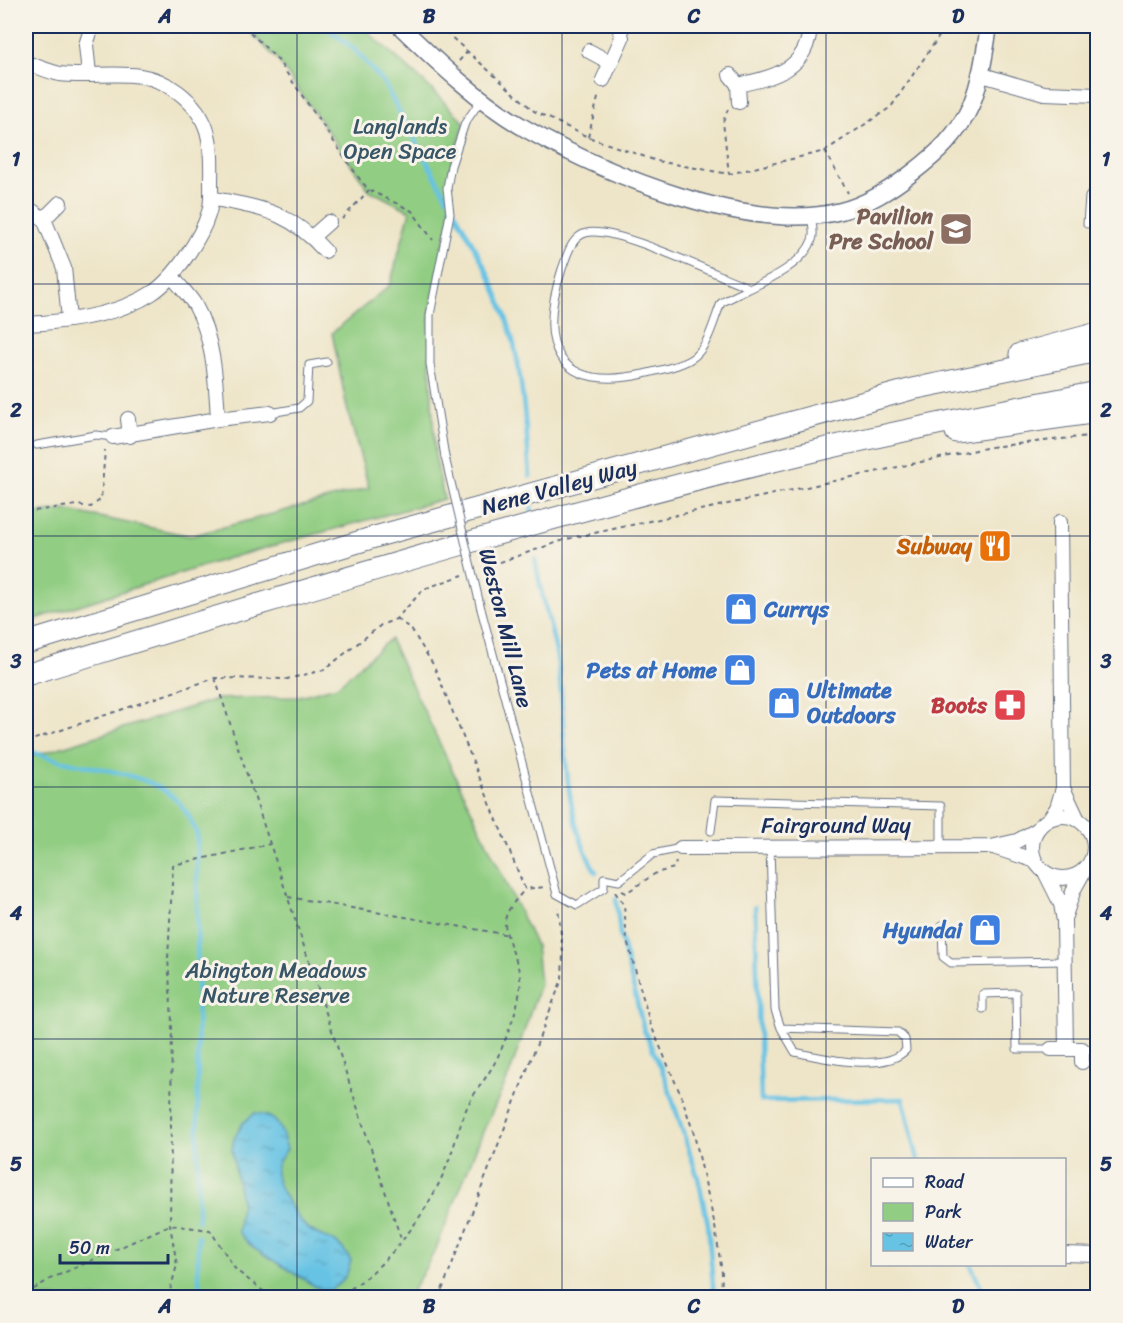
<svg xmlns="http://www.w3.org/2000/svg" width="1123" height="1323" font-family="Sriracha,sans-serif">
	<style>
		.green { fill: #91cd82; stroke: #567e70; stroke-width: 1.5 }
		.water { fill: url(#water-ripples); stroke: #4079a1; stroke-width: 1.5 }
		.lines { fill: none; stroke-linecap: round; stroke-linejoin: round }
		.stream { stroke: #66c3e4; stroke-width: 4.5 }
		.service-casing { stroke: #656f83; stroke-width: 9 }
		.minor-casing { stroke: #656f83; stroke-width: 16 }
		.tertiary-casing { stroke: #656f83; stroke-width: 19 }
		.trunk-casing { stroke: #656f83; stroke-width: 23 }
		.path { stroke: #656f83; stroke-width: 2; stroke-dasharray: 4.5 4.5; stroke-linecap: butt }
		.service { stroke: #fff; stroke-width: 7 }
		.minor { stroke: #fff; stroke-width: 14 }
		.tertiary { stroke: #fff; stroke-width: 16 }
		.trunk { stroke: #fff; stroke-width: 21 }
		.service-bridge-casing { stroke: #656f83; stroke-width: 9; stroke-linecap: butt }
		.service-bridge { stroke: #fff; stroke-width: 7 }
		.grid { fill: none; stroke: #1b2f5e; stroke-width: 1.5; stroke-opacity: 0.55 }
		.labels { text-anchor: middle; dominant-baseline: central; stroke-width: 6; stroke-linejoin: round; paint-order: stroke }
		.park-label { font-size: 22px; fill: #385667; stroke: #f7f3e8 }
		.education-label { font-size: 22px; font-weight: bold; fill: #785e54; stroke: #f7f3e8; text-anchor: end }
		.street-label { font-size: 22px; fill: #1b2f5e; stroke: #f7f3e8 }
		.food-label { font-size: 22px; font-weight: bold; fill: #c56008; stroke: #f7f3e8; text-anchor: end }
		.shop-label { font-size: 22px; font-weight: bold; fill: #366cbe; stroke: #f7f3e8; text-anchor: start }
		.health-label { font-size: 22px; font-weight: bold; fill: #be3a42; stroke: #f7f3e8; text-anchor: end }
		.neatline { fill: none; stroke: #1b2f5e; stroke-width: 2 }
		.grid-label { font-size: 20px; text-anchor: middle; font-weight: bold; fill: #1b2f5e }
	</style>
	<defs>
		<pattern id="water-ripples" width="26" height="14" patternUnits="userSpaceOnUse" patternTransform="scale(1.5)"><rect width="26" height="14" fill="#66c3e4"/><path d="M2 4q2-2 4 0t4 0M15 11q2-2 4 0t4 0" fill="none" stroke="#539fbc"/></pattern>
	</defs>
	<rect width="100%" height="100%" fill="#f7f3e8"/>
	<filter id="ink" filterUnits="userSpaceOnUse"><feTurbulence type="fractalNoise" baseFrequency=".0167" numOctaves="2"/><feDisplacementMap in="SourceGraphic" scale="12" xChannelSelector="R" yChannelSelector="G"/><feConvolveMatrix kernelMatrix="1 2 1 2 8 2 1 2 1" color-interpolation-filters="sRGB"/></filter>
	<filter id="wash" filterUnits="userSpaceOnUse"><feTurbulence type="fractalNoise" baseFrequency=".008" numOctaves="4" result="noise"/><feDisplacementMap in="SourceGraphic" scale="24" xChannelSelector="R" yChannelSelector="G"/><feGaussianBlur stdDeviation="1.35" result="paint"/><feColorMatrix in="noise" values="0 0 0 0 0 0 0 0 0 0 0 0 0 0 0 0 0 1.4 0 .05"/><feComposite in="paint" operator="in"/></filter>
	<g filter="url(#wash)">
		<rect width="100%" height="100%" fill="#eee5c8"/>
		<path class="green" d="M244,26H361L424,82L465,123L451,166L450,214L430,315V364L435,455L444,499L229,558L26,622V514L65,510L191,536L369,488L347,408L332,333L390,285L410,211L369,190L277,59Z
			M390,639L536,946L540,984L510,1073L482,1134L436,1249L409,1297L26,1298V758L217,699L296,697L337,686Z"/>
		<path class="water" d="M255,1113C279,1116 281,1127 287,1149C283,1155 277,1162 276,1170C274,1183 299,1223 310,1230C332,1244 333,1233 351,1260C347,1278 342,1285 324,1292L253,1248L238,1232L241,1203L232,1149L234,1139L243,1123Z"/>
		<g class="lines">
			<path class="stream" d="M325,26L355,50L383,82L447,198
				M451,205C476,248 502,295 514,344C523,384 527,434 530,476
				M531,505L532,514
				M535,559C540,592 551,624 557,657C568,728 558,809 596,872
				M26,749C71,771 154,765 184,809C190,816 193,826 197,834L198,1221
				M616,899L620,934L644,1030L665,1077L698,1178L708,1224L714,1298
				M755,907L761,1101L903,1099L918,1160
				M198,1236V1273L202,1298
				M970,1264L986,1298"/>
		</g>
	</g>
	<g filter="url(#ink)">
		<g class="lines">
			<g class="service-casing">
				<path id="service" d="M1087,224L1089,197L1098,183
					M750,288C719,276 614,225 586,233C571,237 567,256 562,269C537,345 556,393 644,374C658,370 684,366 695,356C709,344 714,320 721,303C747,288 801,271 812,240C815,233 812,223 811,216
					M270,413L299,408L307,401L309,365L327,362
					M37,445L96,435L113,437
					M445,457L430,364V315L450,214L447,188L451,166L465,123L481,100
					M481,609L557,894L577,905L604,888V878L619,881L653,854L681,848
					M711,831L715,800L941,806V846
					M770,847L775,1010L781,1028L795,1052C822,1058 885,1073 906,1050L905,1039L898,1032L781,1028
					M942,925L943,957L951,963L1065,961
					M983,1009V994L1016,993L1017,1049H1051
					M1082,1049L1098,1050"/>
			</g>
			<g class="minor-casing">
				<path id="minor" d="M589,51L611,63
					M26,63C37,66 49,72 60,74C102,79 142,64 178,92C211,117 212,143 211,181C211,191 212,203 209,212C202,237 174,279 152,293C117,316 67,322 26,324
					M89,74L86,45L92,26
					M979,74L1044,93L1098,95
					M730,75L738,85L739,102
					M603,80L622,38L619,26
					M738,85C775,77 808,69 810,26
					M211,198C262,209 288,210 325,251
					M28,208L44,219L64,268L69,319
					M44,219L60,203
					M312,237L329,222
					M172,276C179,286 189,295 195,305C214,338 216,383 218,419L270,413
					M128,419L130,436
					M113,437L218,419
					M1063,788L1078,820
					M1032 847a31 31 0 1 1 62 0a31 31 0 1 1-62 0Z
					M1049,819L1057,808L1063,788L1060,522
					M681,848L991,847L1017,841L1035,831
					M996,848L1033,860
					M1046,874L1061,904L1064,921L1066,1049
					M1065,916L1074,889L1084,871
					M1051,1049H1082V1062
					M1064,1254L1098,1255"/>
			</g>
			<g class="tertiary-casing">
				<path id="tertiary" d="M400,26C438,63 479,102 526,129C606,174 749,235 841,211C868,204 890,190 912,173C937,154 958,135 971,105C981,81 985,51 989,26"/>
			</g>
			<g class="trunk-casing">
				<path id="trunk" d="M1020,354L1098,333
					M956,432L1098,412
					M26,643L378,536L912,389L1098,351
					M26,675C289,595 552,513 819,450C911,428 1005,410 1098,392"/>
			</g>
			<path class="path" d="M244,26L277,59L361,181L369,190L412,211L433,240
				M439,26L534,111L588,137L657,161L729,174L825,151L891,107L946,26
				M459,61L467,52
				M728,109L723,122L729,174
				M588,137L599,94
				M825,151L848,193
				M342,219L369,190
				M26,512L77,505L91,507L101,499L105,450
				M483,568L567,539L990,447L1098,435
				M397,619L411,629L434,666L525,889L545,887
				M215,678L402,1242
				M26,742L215,678L287,679L324,670L381,625L396,619L424,589L463,575
				M622,891L626,893L656,873L674,868L676,862
				M615,892L624,905L627,940L650,1023L682,1098L694,1134L715,1226L722,1273L721,1298
				M288,897L509,935
				M26,1294L50,1279L170,1225L210,1230L236,1270L272,1298
				M168,1298L177,1265L170,1225L172,1021L168,958L173,865L270,844
				M335,1298C383,1274 428,1214 447,1165C456,1143 460,1121 470,1101C477,1089 486,1078 493,1066C503,1048 518,1010 520,989C523,966 507,946 505,924C504,911 518,898 525,889
				M439,1298L562,979L563,953L558,907"/>
			<use href="#service" class="service"/>
			<use href="#minor" class="minor"/>
			<use href="#tertiary" class="tertiary"/>
			<use href="#trunk" class="trunk"/>
			<g class="service-bridge-casing">
				<path id="service-bridge" d="M445,457L481,609"/>
			</g>
			<use href="#service-bridge" class="service-bridge"/>
		</g>
	</g>
	<path class="grid" d="M297,26V1298M562,26V1298M826,26V1298M26,284H1098M26,536H1098M26,787H1098M26,1039H1098"/>
	<defs>
		<g id="school-square" transform="scale(1.725)"><rect x="-9" y="-9" width="18" height="18" rx="4" fill="#8d6e63" stroke="#f7f3e8"/><path d="M0-5L7-2L0 1L-7-2ZM-4 1L0 2.5L4 1V4Q0 6-4 4Z" fill="#fff"/></g>
		<g id="restaurant-square" transform="scale(1.725)"><rect x="-9" y="-9" width="18" height="18" rx="4" fill="#e8710a" stroke="#f7f3e8"/><path d="M-5-6h1v4h1v-4h1v4h1v-4h1v5L-1.5 .5V6h-2V.5L-5-1ZM5-6V6H3V1.5H1.5Q1.5-4 5-6Z" fill="#fff"/></g>
		<g id="shop-square" transform="scale(1.725)"><rect x="-9" y="-9" width="18" height="18" rx="4" fill="#3f7fe0" stroke="#f7f3e8"/><path d="M-5-2.5h2.3a2.7 3.5 0 0 1 5.4 0H5L5.5 6h-11ZM-1.5-2.5h3a1.5 2.3 0 0 0-3 0Z" fill="#fff"/></g>
		<g id="pharmacy-square" transform="scale(1.725)"><rect x="-9" y="-9" width="18" height="18" rx="4" fill="#e0444e" stroke="#f7f3e8"/><path d="M-2-6h4v4h4v4h-4v4h-4v-4h-4v-4h4Z" fill="#fff"/></g>
	</defs>
	<g fill-rule="evenodd">
		<use href="#school-square" x="956" y="229"/>
		<use href="#restaurant-square" x="995" y="546"/>
		<use href="#shop-square" x="741" y="609"/>
		<use href="#shop-square" x="740" y="670"/>
		<use href="#shop-square" x="784" y="703"/>
		<use href="#pharmacy-square" x="1010" y="705"/>
		<use href="#shop-square" x="985" y="930"/>
	</g>
	<g class="labels">
		<g class="park-label">
			<text x="400" y="126">Langlands<tspan x="400" dy="25">Open Space</tspan></text>
			<text x="276" y="970">Abington Meadows<tspan x="276" dy="25">Nature Reserve</tspan></text>
		</g>
		<g class="education-label">
			<text x="933" y="216">Pavilion<tspan x="933" dy="25">Pre School</tspan></text>
		</g>
		<g class="street-label">
			<text transform="translate(559 487) rotate(-15)">Nene Valley Way</text>
			<text transform="translate(506 628) rotate(76)">Weston Mill Lane</text>
			<text x="836" y="825">Fairground Way</text>
		</g>
		<g class="food-label">
			<text x="972" y="546">Subway</text>
		</g>
		<g class="shop-label">
			<text x="764" y="609">Currys</text>
			<text x="717" y="670" text-anchor="end">Pets at Home</text>
			<text x="807" y="690">Ultimate<tspan x="807" dy="25">Outdoors</tspan></text>
			<text x="962" y="930" text-anchor="end">Hyundai</text>
		</g>
		<g class="health-label">
			<text x="987" y="705">Boots</text>
		</g>
	</g>
	<rect width="1123" height="1323" fill="none" stroke="#f7f3e8" stroke-width="66"/>
	<rect x="871" y="1158" width="195" height="108" fill="#f7f3e8" stroke="#9fa5b1" stroke-width="1.5"/>
	<rect x="883" y="1178" width="30" height="9" fill="#ffffff" stroke="#9fa5b1" stroke-width="1.5"/>
	<text x="925" y="1188" font-size="18" fill="#1b2f5e">Road</text>
	<rect x="883" y="1203" width="30" height="18" fill="#91cd82" stroke="#9fa5b1" stroke-width="1.5"/>
	<text x="925" y="1218" font-size="18" fill="#1b2f5e">Park</text>
	<rect x="883" y="1233" width="30" height="18" fill="url(#water-ripples)" stroke="#9fa5b1" stroke-width="1.5"/>
	<text x="925" y="1248" font-size="18" fill="#1b2f5e">Water</text>
	<path d="M60 1254v9h108v-9" fill="none" stroke="#1b2f5e" stroke-width="3"/>
	<text x="69" y="1254" font-size="18" fill="#1b2f5e" stroke="#f7f3e8" stroke-width="4.5" paint-order="stroke">50 m</text>
	<rect x="33" y="33" width="1057" height="1257" class="neatline"/>
	<g class="grid-label">
		<text x="165" y="23">A</text>
		<text x="429" y="23">B</text>
		<text x="694" y="23">C</text>
		<text x="958" y="23">D</text>
		<text x="16" y="166">1</text>
		<text x="1106" y="166">1</text>
		<text x="16" y="417">2</text>
		<text x="1106" y="417">2</text>
		<text x="16" y="668">3</text>
		<text x="1106" y="668">3</text>
		<text x="16" y="920">4</text>
		<text x="1106" y="920">4</text>
		<text x="16" y="1171">5</text>
		<text x="1106" y="1171">5</text>
		<text x="165" y="1313">A</text>
		<text x="429" y="1313">B</text>
		<text x="694" y="1313">C</text>
		<text x="958" y="1313">D</text>
	</g>
</svg>
